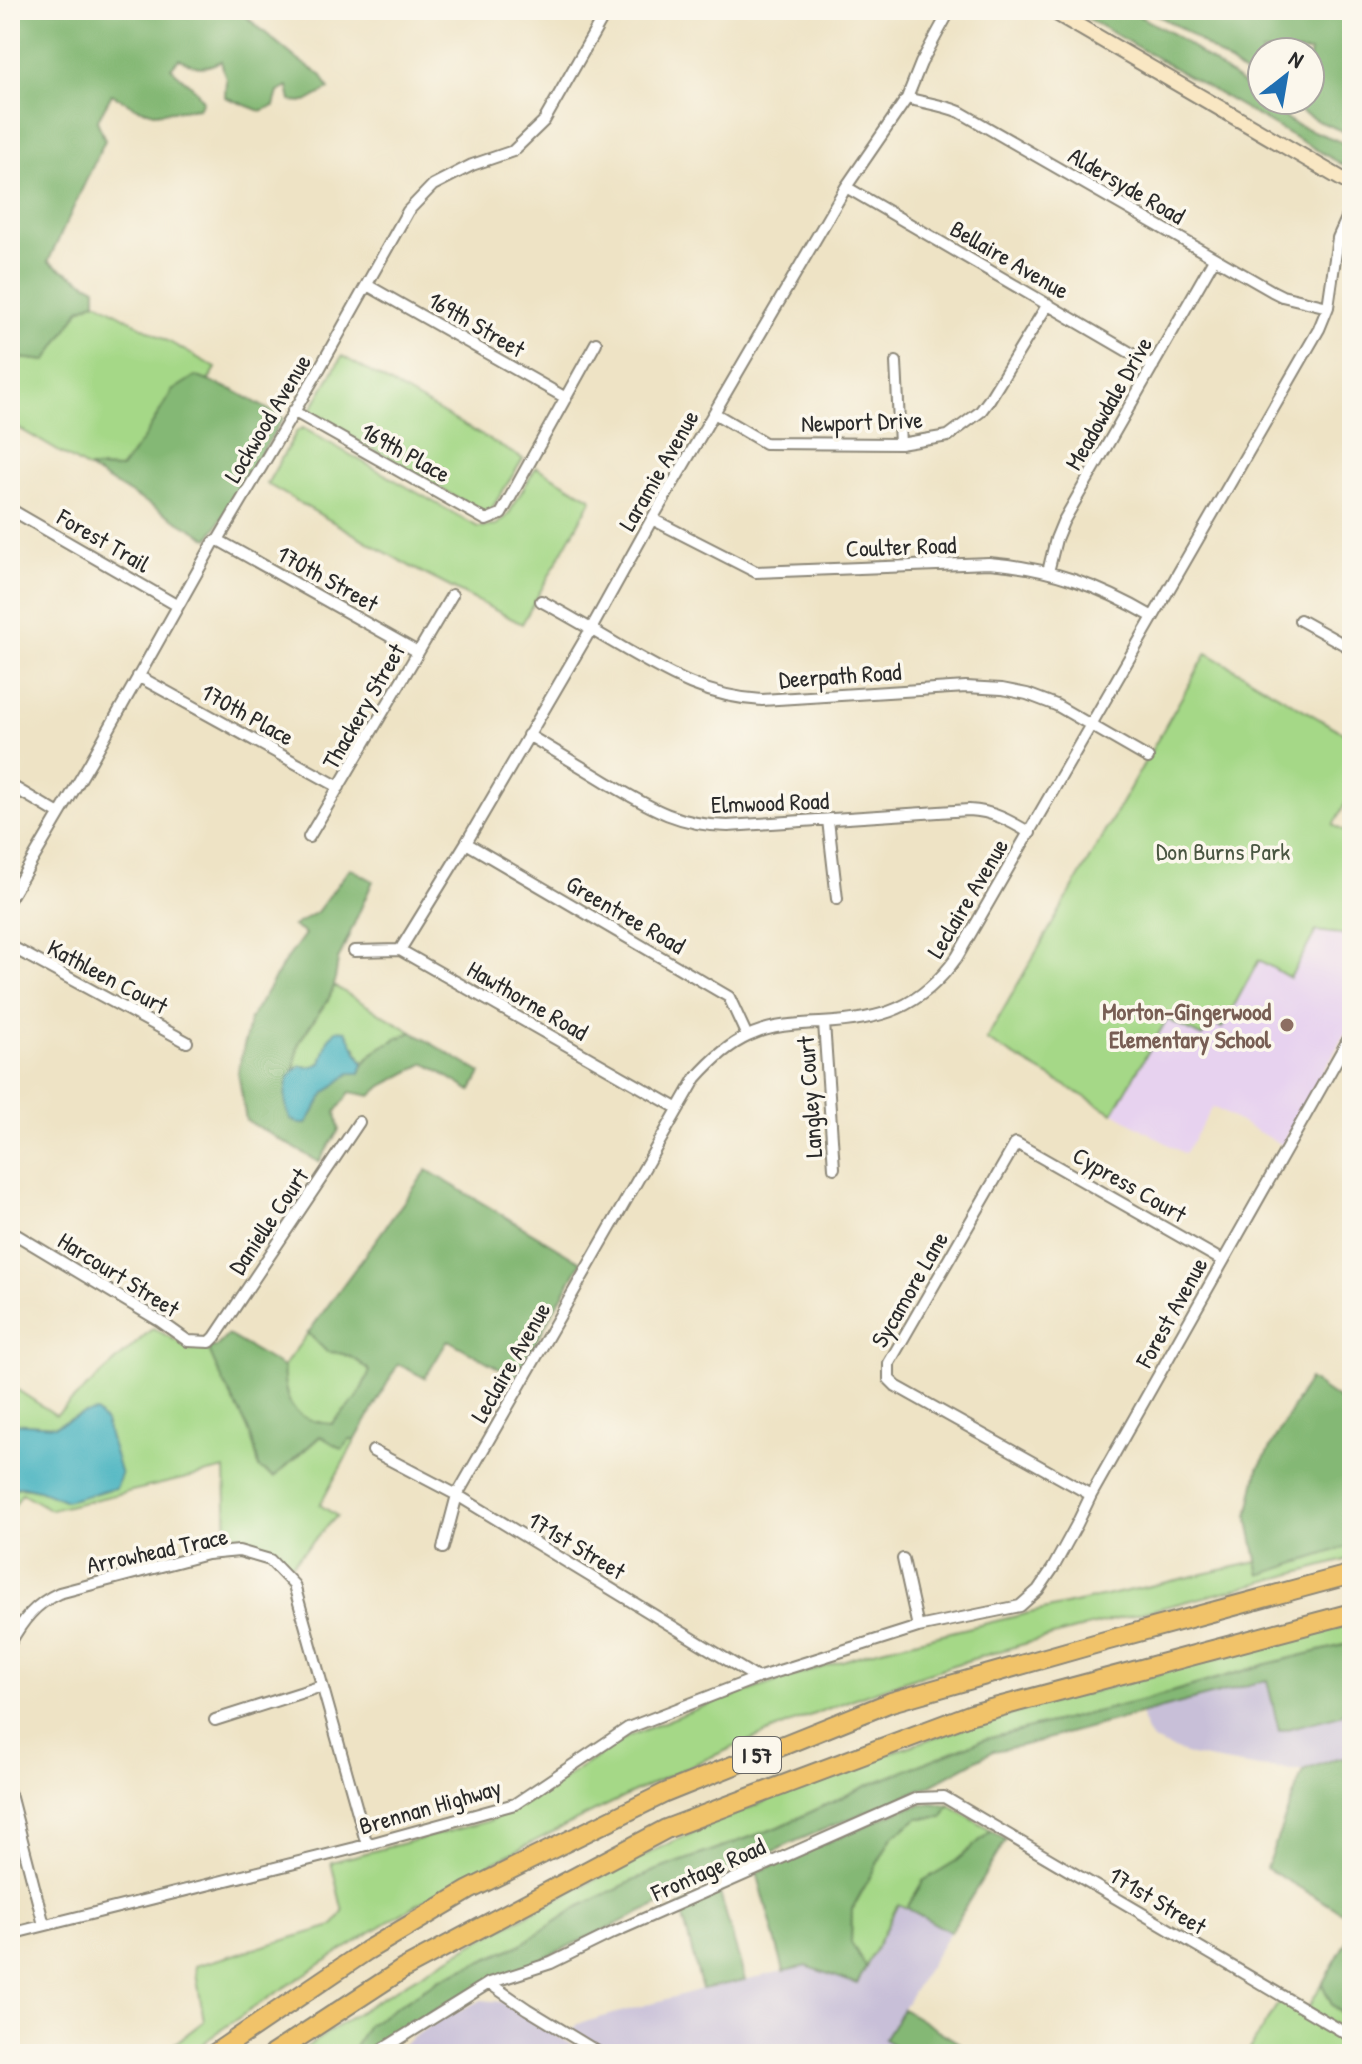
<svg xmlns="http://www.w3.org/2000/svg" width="1362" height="2064" font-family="'Patrick Hand',sans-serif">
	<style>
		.built { fill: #e7d2ef }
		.industrial { fill: #c8bfd8 }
		.green { fill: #a5d887; stroke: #688259; stroke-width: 2 }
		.forest { fill: #84b874; stroke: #587250; stroke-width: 2 }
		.water { fill: #44b2c0; stroke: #386e76; stroke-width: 2 }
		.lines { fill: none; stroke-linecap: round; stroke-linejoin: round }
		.minor-casing { stroke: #8c8778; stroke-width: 14 }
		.secondary-casing { stroke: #8c8778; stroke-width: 18 }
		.motorway-casing { stroke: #8c8778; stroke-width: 22 }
		.minor { stroke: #fff; stroke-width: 10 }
		.secondary { stroke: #f9e7c3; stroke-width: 14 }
		.motorway { stroke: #f1c36a; stroke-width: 18 }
		.education-dot { fill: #8d6e63; stroke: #fbf7ec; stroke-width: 3 }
		.labels { text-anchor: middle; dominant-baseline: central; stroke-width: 7; stroke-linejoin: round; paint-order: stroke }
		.shield { fill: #fbf7ec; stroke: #696865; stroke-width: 2 }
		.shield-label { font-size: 22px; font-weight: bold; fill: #2b2b2b }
		.street-label { font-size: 24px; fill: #2b2b2b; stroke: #fbf7ec }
		.park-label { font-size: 24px; fill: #4a5642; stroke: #fbf7ec }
		.education-label { font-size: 24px; font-weight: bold; fill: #785e54; stroke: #fbf7ec; text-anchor: end }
	</style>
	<rect width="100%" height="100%" fill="#fbf7ec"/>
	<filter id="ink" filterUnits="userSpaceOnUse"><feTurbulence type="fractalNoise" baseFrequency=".0125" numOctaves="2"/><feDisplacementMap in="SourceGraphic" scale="16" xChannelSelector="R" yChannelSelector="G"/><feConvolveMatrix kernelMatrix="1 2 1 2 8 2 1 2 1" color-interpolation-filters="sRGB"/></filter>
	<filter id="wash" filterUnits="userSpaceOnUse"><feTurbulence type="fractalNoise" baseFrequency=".006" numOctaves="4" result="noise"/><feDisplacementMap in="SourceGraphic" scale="32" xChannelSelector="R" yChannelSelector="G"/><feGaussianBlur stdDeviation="1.8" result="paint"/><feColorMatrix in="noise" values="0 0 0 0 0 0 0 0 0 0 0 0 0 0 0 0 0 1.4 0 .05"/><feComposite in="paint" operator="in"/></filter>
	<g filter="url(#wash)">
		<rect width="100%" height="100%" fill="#eee3c5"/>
		<path class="built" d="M1352,894V1021L1282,1145L1213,1107L1185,1154L1114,1113L1167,1019L1201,1037L1210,1022L1222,1028L1259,960L1316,931L1347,902Z"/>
		<path class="industrial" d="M1268,1680L1280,1731L1340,1715L1352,1696V1758H1336L1303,1771L1247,1766L1191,1756L1153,1741L1145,1730L1141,1712Z
			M898,1903L950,1932L884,2039L909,2054H608L572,2032L578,2024L702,1989L806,1966L857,1984Z
			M482,2000L502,2002L587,2054H388L442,2018Z"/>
		<path class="green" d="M96,301L216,368L208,381L195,377L120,469L87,468L10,423V357L46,361L80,309Z
			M342,356L523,459L490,511L482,512L309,413Z
			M303,428L478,527L495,526L508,515L536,467L592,499L522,624L413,568L267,484L297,431Z
			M1207,653L1352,738V792L1333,825L1352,836V894L1347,902L1348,935L1316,931L1290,978L1259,960L1222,1028L1210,1022L1202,1037L1167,1019L1113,1113L986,1040Z
			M334,986L412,1032L378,1048L363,1063L355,1046L328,1040L321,1063L310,1067L303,1066L294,1069L299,1042L329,998Z
			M153,1328L189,1348L208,1347C223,1391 253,1420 259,1468L274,1477L321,1436L350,1439L355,1441L320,1505L337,1516L289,1567C270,1549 253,1545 227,1542L225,1469L51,1510L22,1493L10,1513V1489C30,1484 48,1493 66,1501L83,1414L55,1426L10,1423V1385L56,1415Z
			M308,1333L327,1352C346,1352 356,1359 370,1371L357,1398L332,1425L309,1421L291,1408L284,1385L283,1367Z
			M1352,1545V1558C1203,1600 1051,1631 904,1681C763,1729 629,1792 498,1860C420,1900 346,1947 273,1995C253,2008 233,2021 214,2035C206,2040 196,2052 187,2054C180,2056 169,2054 161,2054L204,2021L195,1966L333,1926L343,1912L331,1862L489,1821L533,1799L629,1736L704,1706L788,1678L877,1650L1025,1614L1257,1562L1260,1574Z
			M1352,1624V1643L1267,1664L1144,1700L982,1740L864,1787L779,1827L654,1871L578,1907L520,1945L439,1979L355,2046L353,2054H297C374,1999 456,1952 540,1908C664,1842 793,1785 927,1740C973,1724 1019,1712 1066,1699C1161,1673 1257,1648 1352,1624Z
			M949,1805L991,1831L956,1861L923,1881L907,1908L898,1904L866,1967L851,1943L852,1910L892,1837L918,1818L943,1817Z
			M1322,1984L1332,2005L1352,2023V2034L1308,2009Z
			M1279,2002L1352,2045V2054H1246Z"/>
		<path class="forest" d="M10,10H225L223,14L245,16L298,60L322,76L329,89L306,102L291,101L288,87L278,92L274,106L260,111L225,97L226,79L221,61C202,70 198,68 179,59L171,68L196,90L203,101L199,108L154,113L135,107L112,94L97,121L105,140L48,262L96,288V301L80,309L46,361L10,357Z
			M1073,10H1128L1175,35L1261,97L1277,113L1295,124L1352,146V170Z
			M1148,10H1352V135L1318,121L1280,100H1310V52H1262V86L1181,28Z
			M195,376L235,391L283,418L209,539L87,468L121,469L145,436L172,391Z
			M350,868L373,881L338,960L334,986L329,998L299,1042L294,1069L286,1085L306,1124L325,1093L350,1072L360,1073C368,1049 390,1042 412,1032L481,1073L471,1091L425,1063L382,1086L371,1096L350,1092L336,1112L339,1130L319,1162L246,1120L238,1072L250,1019L284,963L305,934L293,926L317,912Z
			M427,1170L581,1262L516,1378L448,1340L425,1378L398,1364L355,1441L350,1439L342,1449L320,1436L274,1477L259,1468C252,1420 223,1391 208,1347H216L228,1335L283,1367C285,1405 292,1420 332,1424L357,1398L370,1371C356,1358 346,1352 327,1352L308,1333Z
			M1309,1379L1352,1409V1545L1260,1575L1248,1516L1258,1469Z
			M1352,1643V1696L1341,1715L1279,1731L1267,1680L1020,1746L993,1751L931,1785L796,1841L450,2001L365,2054H353L355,2046L368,2025L440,1979L520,1945L578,1907L654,1871L779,1827L864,1787L982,1740L1144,1700L1267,1664Z
			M1337,1758H1352V1918L1266,1868L1303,1771Z
			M931,1803L949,1805L943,1817L918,1818L892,1837L852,1909L851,1943L866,1967L857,1984L806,1966L784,1971L757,1872L906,1808Z
			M991,1831L1006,1840L950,1932L907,1908L923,1881L956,1861Z
			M719,1890L745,1980L702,1989L680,1906Z
			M1352,1931V2023L1332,2005L1322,1984Z
			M903,2009L977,2054H909L884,2039Z"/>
		<path class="water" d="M336,1030L346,1031L363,1063L360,1073H350L325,1093L306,1124H300L290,1119C284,1105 282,1080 296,1069C303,1063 301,1067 309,1067C311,1067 319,1064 321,1063L328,1040Z
			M96,1412L105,1422L121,1475L116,1488L66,1501L39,1490L21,1486L10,1489V1423L55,1426L83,1414Z"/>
	</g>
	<g filter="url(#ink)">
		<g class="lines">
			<g class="minor-casing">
				<path id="minor" d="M907,98C924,103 943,105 960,112L1272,291L1282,296L1328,307
					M846,187L1153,366
					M367,285L566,398
					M896,362L900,444
					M293,411L486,520L501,514L596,343
					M714,413L765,443L900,444L948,436L980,412L989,400L1048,304
					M10,509L178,606
					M652,519L756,572L989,563C1051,568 1100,586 1153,617
					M218,540L418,652
					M1048,572L1056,539L1063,522L1214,259
					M541,601C569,616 596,632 623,648C670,675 707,697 762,700L966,687L1002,689L1027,694L1056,705L1148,758
					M1300,620L1352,649
					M138,676L339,787
					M528,735C555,751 582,767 608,783C649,807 679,826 728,826L969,810C993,811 1010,821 1030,833
					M10,785L59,814
					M828,820L837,899
					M309,837L452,595
					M466,843L729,997L747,1036
					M10,898L91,761L214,542L218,540L317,373L408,211L433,185L472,165L513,151L544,121L607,10
					M10,946L187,1042
					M400,950L466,843L591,629L652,519L846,187L907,98L921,63L950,10
					M354,951L400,950L677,1108
					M824,1023L834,1168
					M10,1231L160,1321L188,1341L210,1342L215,1337L359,1122
					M373,1451L457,1495L757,1678
					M1091,1495L896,1386L889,1379V1363L1016,1143L1223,1261
					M443,1548L457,1495L696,1078C711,1061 728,1045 748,1036C771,1025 796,1024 820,1023C881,1020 920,1009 957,957L1319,329L1328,307L1338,238L1352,207
					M903,1559L918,1627
					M10,1643C23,1620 35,1604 59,1593L207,1554L239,1551L270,1560L294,1585L367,1845
					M215,1720L322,1686
					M10,1794L44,1925
					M10,1934L355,1848L515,1804L628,1728L757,1678L918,1627L1020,1606L1038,1590L1053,1568L1077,1524L1091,1495L1352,1033
					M489,1983L527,2009L601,2054
					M375,2054L489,1983L551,1963L612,1933L917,1798L944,1797L1352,2037"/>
			</g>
			<g class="secondary-casing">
				<path id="secondary" d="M1051,10L1352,185"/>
			</g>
			<g class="motorway-casing">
				<path id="motorway" d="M214,2054L366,1951L469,1890L665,1793L891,1702L1105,1641L1352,1574
					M273,2054L403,1969L666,1829L972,1714L1352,1613"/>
			</g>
			<use href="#minor" class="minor"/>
			<use href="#secondary" class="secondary"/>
			<use href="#motorway" class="motorway"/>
		</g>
	</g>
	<circle class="education-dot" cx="1287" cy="1025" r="8"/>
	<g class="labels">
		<rect class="shield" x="733" y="1737" width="48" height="36" rx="6"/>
		<g class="shield-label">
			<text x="757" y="1755">I 57</text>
		</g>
		<g class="street-label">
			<text transform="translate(1127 185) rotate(30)">Aldersyde Road</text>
			<text transform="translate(1010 259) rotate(30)">Bellaire Avenue</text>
			<text transform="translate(477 324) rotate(30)">169th Street</text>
			<text transform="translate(1108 403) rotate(-60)">Meadowdale Drive</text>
			<text transform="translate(267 418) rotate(-59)">Lockwood Avenue</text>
			<text transform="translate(862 421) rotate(-2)">Newport Drive</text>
			<text transform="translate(406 452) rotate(29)">169th Place</text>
			<text transform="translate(658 470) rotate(-60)">Laramie Avenue</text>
			<text transform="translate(104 540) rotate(30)">Forest Trail</text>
			<text transform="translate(901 546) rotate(-2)">Coulter Road</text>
			<text transform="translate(328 578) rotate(29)">170th Street</text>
			<text transform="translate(840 675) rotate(-4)">Deerpath Road</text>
			<text transform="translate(363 706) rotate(-60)">Thackery Street</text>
			<text transform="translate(248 714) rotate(29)">170th Place</text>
			<text transform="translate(770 802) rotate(-2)">Elmwood Road</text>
			<text transform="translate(967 898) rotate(-59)">Leclaire Avenue</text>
			<text transform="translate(626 914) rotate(30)">Greentree Road</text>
			<text transform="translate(108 976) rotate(28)">Kathleen Court</text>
			<text transform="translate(528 1000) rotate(30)">Hawthorne Road</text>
			<text transform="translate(809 1097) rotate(-94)">Langley Court</text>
			<text transform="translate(1130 1184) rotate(30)">Cypress Court</text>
			<text transform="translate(268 1221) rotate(-56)">Danielle Court</text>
			<text transform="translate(119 1274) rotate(32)">Harcourt Street</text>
			<text transform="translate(909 1289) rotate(-60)">Sycamore Lane</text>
			<text transform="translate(1171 1312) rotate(-61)">Forest Avenue</text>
			<text transform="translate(510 1362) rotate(-60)">Leclaire Avenue</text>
			<text transform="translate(577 1545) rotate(31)">171st Street</text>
			<text transform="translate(157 1550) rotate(-12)">Arrowhead Trace</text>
			<text transform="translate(430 1806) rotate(-16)">Brennan Highway</text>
			<text transform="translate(708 1869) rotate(-24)">Frontage Road</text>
			<text transform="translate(1158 1900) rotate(31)">171st Street</text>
		</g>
		<g class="park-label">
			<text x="1223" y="851">Don Burns Park</text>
		</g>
		<g class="education-label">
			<text x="1271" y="1011">Morton-Gingerwood<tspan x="1271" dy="28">Elementary School</tspan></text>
		</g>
	</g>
	<rect width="1362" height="2064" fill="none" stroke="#fbf7ec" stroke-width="40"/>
	<g transform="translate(1286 76) rotate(31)"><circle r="38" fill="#fbf7ec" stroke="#a8a59f" stroke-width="2"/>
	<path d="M0-6L14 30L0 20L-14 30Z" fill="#1f6fb2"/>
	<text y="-12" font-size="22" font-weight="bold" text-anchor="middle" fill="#2b2b2b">N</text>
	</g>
</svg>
